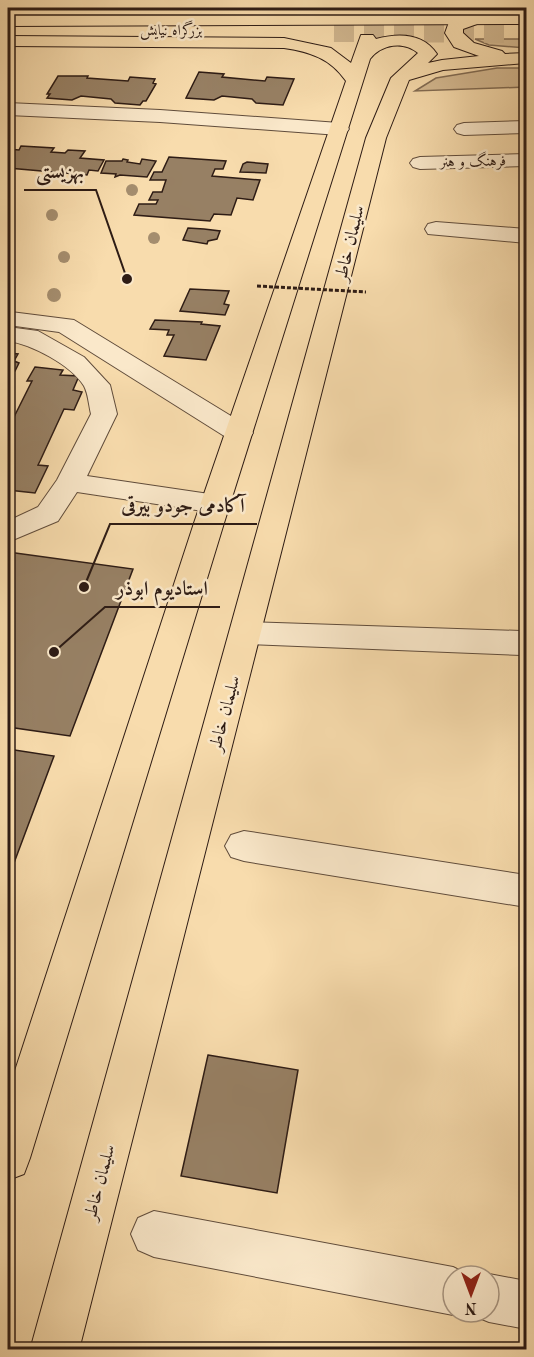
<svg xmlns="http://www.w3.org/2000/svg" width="534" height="1357" font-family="'Old Standard TT',Amiri,serif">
<rect width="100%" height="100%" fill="#f8dcad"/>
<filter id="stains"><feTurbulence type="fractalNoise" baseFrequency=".00333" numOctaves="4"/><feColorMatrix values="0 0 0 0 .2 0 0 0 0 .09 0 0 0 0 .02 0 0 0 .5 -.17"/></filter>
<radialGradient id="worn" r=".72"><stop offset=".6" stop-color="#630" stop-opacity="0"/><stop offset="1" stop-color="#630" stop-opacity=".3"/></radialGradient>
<g fill="#d6bb93" stroke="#826c54" stroke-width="1.5">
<polygon points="475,39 526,39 526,48 489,45"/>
<polygon points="497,68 526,68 526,87 415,91 436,78"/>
</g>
<g fill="#978064" stroke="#2e1c15" stroke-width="1.5">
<polygon points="199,72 224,74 222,77 265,81 267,77 294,79 283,105 256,103 252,99 222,96 214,100 186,98"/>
<polygon points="58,76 88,76 87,78 128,81 130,77 155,79 153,83 156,84 146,101 143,101 140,105 115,103 111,99 81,96 72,100 47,98 50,94 47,94"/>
<polygon points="21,146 54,148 51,152 65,153 68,150 85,151 80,158 104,160 98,171 89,170 87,175 8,168 8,149 19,150"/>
<polygon points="169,157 226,161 223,169 215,169 212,176 260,180 253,200 237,198 231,215 214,214 210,221 134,215 139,204 156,204 158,200 149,200 153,192 162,192 166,180 150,180 154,172 162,172"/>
<polygon points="123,159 128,160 127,162 140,164 142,159 156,161 147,177 120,175 115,177 116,174 101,173 106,161 122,161"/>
<polygon points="247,162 268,164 266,173 240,172 243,164"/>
<polygon points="188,228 204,229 220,231 217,239 208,241 207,244 183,240"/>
<polygon points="190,289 229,291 224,304 229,305 225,315 180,311"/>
<polygon points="155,320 202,322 201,324 220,326 206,360 164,356 174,335 167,335 169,330 150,329"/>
<polygon points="8,353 18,354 14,361 19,363 15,371 9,371 8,373"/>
<polygon points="35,367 63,370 60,375 79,376 73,390 82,392 74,410 64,409 40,461 38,465 48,466 35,493 8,490 8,429 32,381 27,381"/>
<polygon points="8,552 133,569 70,736 8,727"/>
<polygon points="8,749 54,756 8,879"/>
<polygon points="208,1055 298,1070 277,1193 181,1176"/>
</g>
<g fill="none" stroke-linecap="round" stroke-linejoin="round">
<polyline stroke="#d0b68f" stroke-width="20" stroke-dasharray="20 10" stroke-linecap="butt" points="334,32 514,33"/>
<g stroke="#604c3b" stroke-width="2">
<g id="minor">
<polygon points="417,8 440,8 438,12 400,24 394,23 391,19 394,15"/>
<polygon points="471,8 497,8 526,15 526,22 520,24 514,23 473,12"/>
<polygon points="8,103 160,110 339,123 346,125 349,129 346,133 339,135 160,122 8,115"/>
<polygon points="526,121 526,133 464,135 457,133 454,129 457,125 464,123"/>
<polygon points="526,154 526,166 420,169 413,167 410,163 413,159 420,157"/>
<polygon points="436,222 526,229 526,243 428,234 425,229 428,224"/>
<polygon points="11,312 74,320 249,427 253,433 249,439 239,441 229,439 59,332 8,325 8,313"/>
<path d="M8,327L38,331L84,357L110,385L117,414L87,476L216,495L226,497L230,504L226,511L216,513L77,492L58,521L8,542V521L38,507L57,480L91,414C89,406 88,393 84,386C71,365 31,344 8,341Z"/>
<polygon points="246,622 521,631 526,633 526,653 521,655 246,644 235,641 230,633 235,625"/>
<polygon points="244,831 526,875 526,907 244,861 231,857 225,846 231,835"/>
<polygon points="154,1211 453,1267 471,1276 453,1276 453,1312 460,1312 453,1315 154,1257 138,1250 131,1234 138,1218"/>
<polygon points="489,1274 526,1281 526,1329 489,1322 472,1315 471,1312 489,1312 489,1276 484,1276"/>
</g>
</g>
<g stroke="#2e1c15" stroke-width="2">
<g id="major">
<polygon points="8,8 209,9 252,14 258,15 261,19 258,23 252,24 209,19 8,17"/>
<path d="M471,15L477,16L480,20L477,24L463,29V33L474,43L502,51L505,54L526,53V63L443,70L409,80L386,138L79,1350H30L366,138L391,78L418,53C403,41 382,44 370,59L224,523L30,1158L24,1174L8,1180V1092L194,523L346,81C330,58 310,52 284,48L8,46V36L284,38L331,48L351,63L361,35H373L376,39C398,33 423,33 437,54L428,63L442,60L479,56L454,47L445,33L449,22Z"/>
</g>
</g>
<g stroke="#2e1c15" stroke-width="2">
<polygon id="highway" points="526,14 526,24 8,26 8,16"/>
</g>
<use href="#minor" fill="#fae8ca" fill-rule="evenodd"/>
<use href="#major" fill="#f8dcad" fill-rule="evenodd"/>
<use href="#highway" fill="#f8dcad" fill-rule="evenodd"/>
<polyline stroke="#2e1c15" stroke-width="3" stroke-dasharray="4 2" stroke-linecap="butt" points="257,286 366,292"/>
</g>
<g fill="#a48d6e">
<circle cx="132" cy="190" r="6"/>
<circle cx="52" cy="215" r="6"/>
<circle cx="154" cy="238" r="6"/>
<circle cx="64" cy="257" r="6"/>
<circle cx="54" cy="295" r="7"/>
</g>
<g text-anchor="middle" stroke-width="5" stroke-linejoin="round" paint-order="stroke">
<g font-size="15" fill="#2e1c15" stroke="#fae8ca">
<text x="171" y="35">بزرگراه نیایش</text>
<text transform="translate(473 161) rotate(-1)" y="5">فرهنگ و هنر</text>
</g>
<g font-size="18" fill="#2e1c15" stroke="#fae8ca">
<text transform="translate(349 243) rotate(-76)" y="6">سلیمان خاطر</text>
<text transform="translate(224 713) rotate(-75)" y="6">سلیمان خاطر</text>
<text transform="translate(99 1182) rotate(-75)" y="6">سلیمان خاطر</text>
</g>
</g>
<path fill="none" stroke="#2e1c15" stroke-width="2" d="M127 279L96 190H24M84 587L110 524H257M54 652L105 607H220"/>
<g fill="#2e1c15" stroke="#fae8ca" stroke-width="2">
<circle cx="127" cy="279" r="6"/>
<circle cx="84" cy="587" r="6"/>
<circle cx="54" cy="652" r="6"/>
</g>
<g font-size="20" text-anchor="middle" font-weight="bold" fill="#2e1c15" stroke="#fae8ca" stroke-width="5" stroke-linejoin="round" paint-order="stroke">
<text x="60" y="178">بهزیستی</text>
<text x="183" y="512">آکادمی جودو بیرقی</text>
<text x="162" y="595">استادیوم ابوذر</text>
</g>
<rect width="534" height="1357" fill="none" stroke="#f8dcad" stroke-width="30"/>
<rect x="9" y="9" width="516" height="1339" fill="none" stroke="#2e1c15" stroke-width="3"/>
<rect x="15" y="15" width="504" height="1327" fill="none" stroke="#2e1c15" stroke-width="1.5"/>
<g transform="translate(471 1294) rotate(180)"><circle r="28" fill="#fae8ca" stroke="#a89682" stroke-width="1.5"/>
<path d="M0-4.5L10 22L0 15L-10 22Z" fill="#8f2418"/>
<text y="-9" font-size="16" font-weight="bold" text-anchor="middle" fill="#2e1c15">N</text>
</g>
<rect width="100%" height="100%" filter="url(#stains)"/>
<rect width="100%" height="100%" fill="url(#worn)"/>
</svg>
